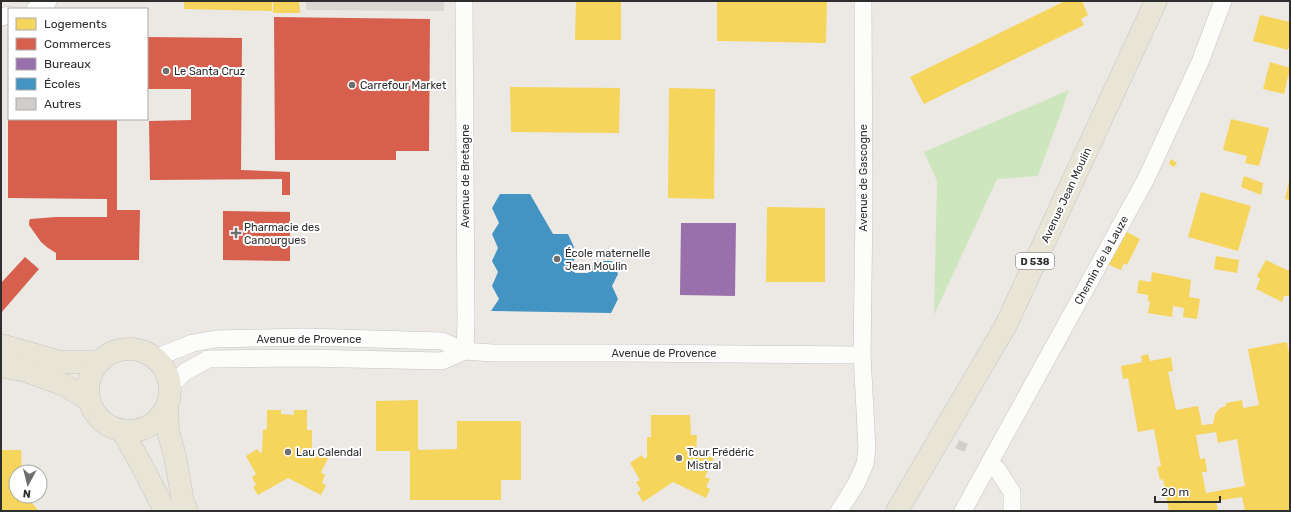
<svg xmlns="http://www.w3.org/2000/svg" width="1291" height="512" font-family="Rubik,sans-serif">
<rect width="100%" height="100%" fill="#ece8e4"/>
<polygon fill="#cee6be" points="1069,90 1038,176 997,179 934,315 937,181 924,152"/>
<polygon fill="#dad6d2" points="306,1 444,1 444,11 306,10"/>
<g fill="#f6d55c" fill-rule="evenodd">
<polygon points="184,1 272,1 272,11 184,9"/>
<polygon points="273,1 299,1 300,13 273,13"/>
<polygon points="576,1 621,1 621,40 575,40"/>
<polygon points="717,1 827,1 826,43 717,41"/>
<polygon points="1065,1 1082,1 1088,15 1081,19 1084,25 924,104 910,77"/>
<polygon points="1260,15 1290,22 1290,48 1288,47 1288,50 1253,41"/>
<polygon points="1270,62 1290,68 1284,94 1263,89"/>
<polygon points="510,87 620,88 619,133 511,132"/>
<polygon points="669,88 715,89 714,199 668,198"/>
<polygon points="1231,119 1269,128 1259,166 1245,163 1247,156 1223,150"/>
<polygon points="1171,159 1177,163 1174,167 1169,164"/>
<polygon points="1244,176 1263,183 1261,195 1241,187"/>
<polygon points="1289,181 1290,181 1290,200 1285,199"/>
<polygon points="1201,192 1251,206 1238,251 1188,237"/>
<polygon points="767,207 825,208 825,282 766,282"/>
<polygon points="1127,232 1140,239 1127,265 1124,263 1121,270 1107,264"/>
<polygon points="1216,256 1239,260 1237,273 1214,269"/>
<polygon points="1266,260 1287,270 1290,270 1290,296 1284,296 1282,302 1256,289 1260,279 1257,276"/>
<polygon points="1152,272 1191,280 1189,297 1200,299 1197,319 1183,317 1184,308 1173,306 1172,317 1148,313 1150,302 1148,301 1148,295 1137,293 1139,280 1151,282"/>
<path d="M1287,342L1290,359V511H1245L1242,497L1216,501L1218,511H1169L1163,479L1160,480L1157,467L1161,466L1154,429L1138,432L1128,378L1123,379L1121,366L1142,362L1141,356L1148,354L1150,361L1171,357L1173,371L1168,372L1176,410L1198,406L1202,425L1213,424L1215,414L1220,408L1226,406V403L1242,400L1243,408L1259,405L1248,349ZM1216,432L1218,443L1237,439L1245,486L1206,493L1202,472H1207L1205,458L1200,459L1196,435Z"/>
<polygon points="418,400 418,450 457,449 457,421 521,421 521,480 501,480 501,500 410,500 410,451 376,451 376,401"/>
<polygon points="267,410 281,410 281,414 294,415 294,410 307,410 307,430 312,430 312,451 316,453 318,449 330,455 321,472 325,475 322,483 326,485 321,495 288,478 258,495 253,487 256,485 252,477 256,474 246,456 257,449 260,453 262,452 263,430 267,429"/>
<polygon points="651,415 690,415 691,435 697,435 696,455 700,456 702,452 714,459 705,477 710,479 706,487 710,489 706,498 673,482 643,502 637,492 641,490 636,482 640,480 630,463 642,455 644,459 647,457 647,437 651,437"/>
<polygon points="1,450 21,450 22,472 16,472 16,496 33,496 30,501 39,511 1,511"/>
</g>
<g fill="#d6604d">
<polygon points="274,17 430,19 429,151 396,151 396,160 275,160"/>
<polygon points="147,37 242,38 241,170 290,172 290,195 282,195 282,179 150,180 149,121 191,120 191,89 147,89"/>
<polygon points="8,119 117,119 117,210 140,210 139,260 56,260 56,253 48,248 41,242 29,225 29,222 30,219 56,217 107,217 107,199 8,198"/>
<polygon points="223,211 290,212 290,261 223,260"/>
<polygon points="25,257 39,269 1,313 1,283"/>
</g>
<polygon fill="#9970ab" points="681,223 736,223 735,296 680,295"/>
<polygon fill="#4393c3" points="500,194 530,194 553,234 568,234 574,247 572,251 578,254 571,265 575,273 588,273 596,261 612,261 618,274 612,286 618,299 611,313 491,311 499,299 492,286 498,272 492,261 498,248 492,234 499,223 492,208"/>
<polygon fill="#d1cecb" points="959,440 968,444 964,452 955,448"/>
<g fill="none" stroke-linecap="round" stroke-linejoin="round">
<g stroke="#c5c4c5" stroke-width="18">
<g id="minor">
<polyline points="464,1 466,322 465,351"/>
<polyline points="35,9 46,5 48,1"/>
<polyline points="1,17 9,15"/>
<polyline points="155,358 193,343 216,339 304,337 442,341 465,351 492,353 623,353 862,355"/>
<polyline points="170,386 185,372 208,359 303,358 442,361 465,351"/>
<polyline points="989,463 997,469 1012,492 1012,511"/>
<polyline points="839,511 856,484 865,464 867,448 862,355 864,211 863,1"/>
<polyline points="963,511 1146,179 1200,62 1223,1"/>
</g>
</g>
<g stroke="#c6c5c4" stroke-width="23">
<g id="primary">
<polyline points="1,345 61,362 99,362"/>
<circle cx="129" cy="390" r="41"/>
<polyline points="1,366 26,371 64,385 89,400"/>
<polyline points="167,405 168,431 175,456 183,502 187,511"/>
<polyline points="122,430 141,464 165,511"/>
<polyline points="897,511 1006,325 1156,1"/>
</g>
</g>
<use href="#minor" stroke="#fcfcfb" stroke-width="17"/>
<use href="#primary" stroke="#e8e4d6" stroke-width="22"/>
</g>
<g fill="#706f6e" stroke="#fff" stroke-width="1.5">
<circle cx="166" cy="71" r="4"/>
<circle cx="352" cy="85" r="4"/>
<path d="M234 227h4v4h4v4h-4v4h-4v-4h-4v-4h4z"/>
<circle cx="557" cy="259" r="4"/>
<circle cx="288" cy="452" r="4"/>
<circle cx="679" cy="458" r="4"/>
</g>
<g text-anchor="middle" stroke-width="4" stroke-linejoin="round" paint-order="stroke">
<rect fill="#fff" stroke="#6d6d6d" stroke-width="1" x="1016" y="253" width="38" height="16" rx="3"/>
<g font-size="10" font-weight="bold" fill="#2e2e2e">
<text x="1035" y="265">D 538</text>
</g>
<g font-size="11" fill="#2e2e2e" stroke="#fff" text-anchor="start">
<text x="174" y="75">Le Santa Cruz</text>
<text x="360" y="89">Carrefour Market</text>
<text x="244" y="231">Pharmacie des<tspan x="244" dy="13">Canourgues</tspan></text>
<text x="565" y="257">École maternelle<tspan x="565" dy="13">Jean Moulin</tspan></text>
<text x="296" y="456">Lau Calendal</text>
<text x="687" y="456">Tour Frédéric<tspan x="687" dy="13">Mistral</tspan></text>
</g>
<g font-size="11" fill="#2e2e2e" stroke="#fff">
<text transform="translate(465 176) rotate(-90)" y="4">Avenue de Bretagne</text>
<text transform="translate(863 178) rotate(-90)" y="4">Avenue de Gascogne</text>
<text transform="translate(1066 195) rotate(-65)" y="4">Avenue Jean Moulin</text>
<text transform="translate(1101 260) rotate(-61)" y="4">Chemin de la Lauze</text>
<text x="309" y="343">Avenue de Provence</text>
<text x="664" y="357">Avenue de Provence</text>
</g>
</g>
<rect width="1291" height="512" fill="none" stroke="#2e2e2e" stroke-width="4"/>
<rect x="8" y="8" width="140" height="112" fill="#ffffff" stroke="#ababab"/>
<rect x="16" y="18" width="20" height="12" fill="#f6d55c" stroke="#ababab"/>
<text x="44" y="28" font-size="12" fill="#2e2e2e">Logements</text>
<rect x="16" y="38" width="20" height="12" fill="#d6604d" stroke="#ababab"/>
<text x="44" y="48" font-size="12" fill="#2e2e2e">Commerces</text>
<rect x="16" y="58" width="20" height="12" fill="#9970ab" stroke="#ababab"/>
<text x="44" y="68" font-size="12" fill="#2e2e2e">Bureaux</text>
<rect x="16" y="78" width="20" height="12" fill="#4393c3" stroke="#ababab"/>
<text x="44" y="88" font-size="12" fill="#2e2e2e">Écoles</text>
<rect x="16" y="98" width="20" height="12" fill="#d1cecb" stroke="#ababab"/>
<text x="44" y="108" font-size="12" fill="#2e2e2e">Autres</text>
<g transform="translate(28 484) rotate(187)"><circle r="19" fill="#ffffff" stroke="#ababab"/>
<path d="M0-3L7 15L0 10L-7 15Z" fill="#706f6e"/>
<text y="-6" font-size="11" font-weight="bold" text-anchor="middle" fill="#2e2e2e">N</text>
</g>
<path d="M1155 496v6h65v-6" fill="none" stroke="#2e2e2e" stroke-width="2"/>
<text x="1161" y="496" font-size="12" fill="#2e2e2e" stroke="#ffffff" stroke-width="3" paint-order="stroke">20 m</text>
</svg>
